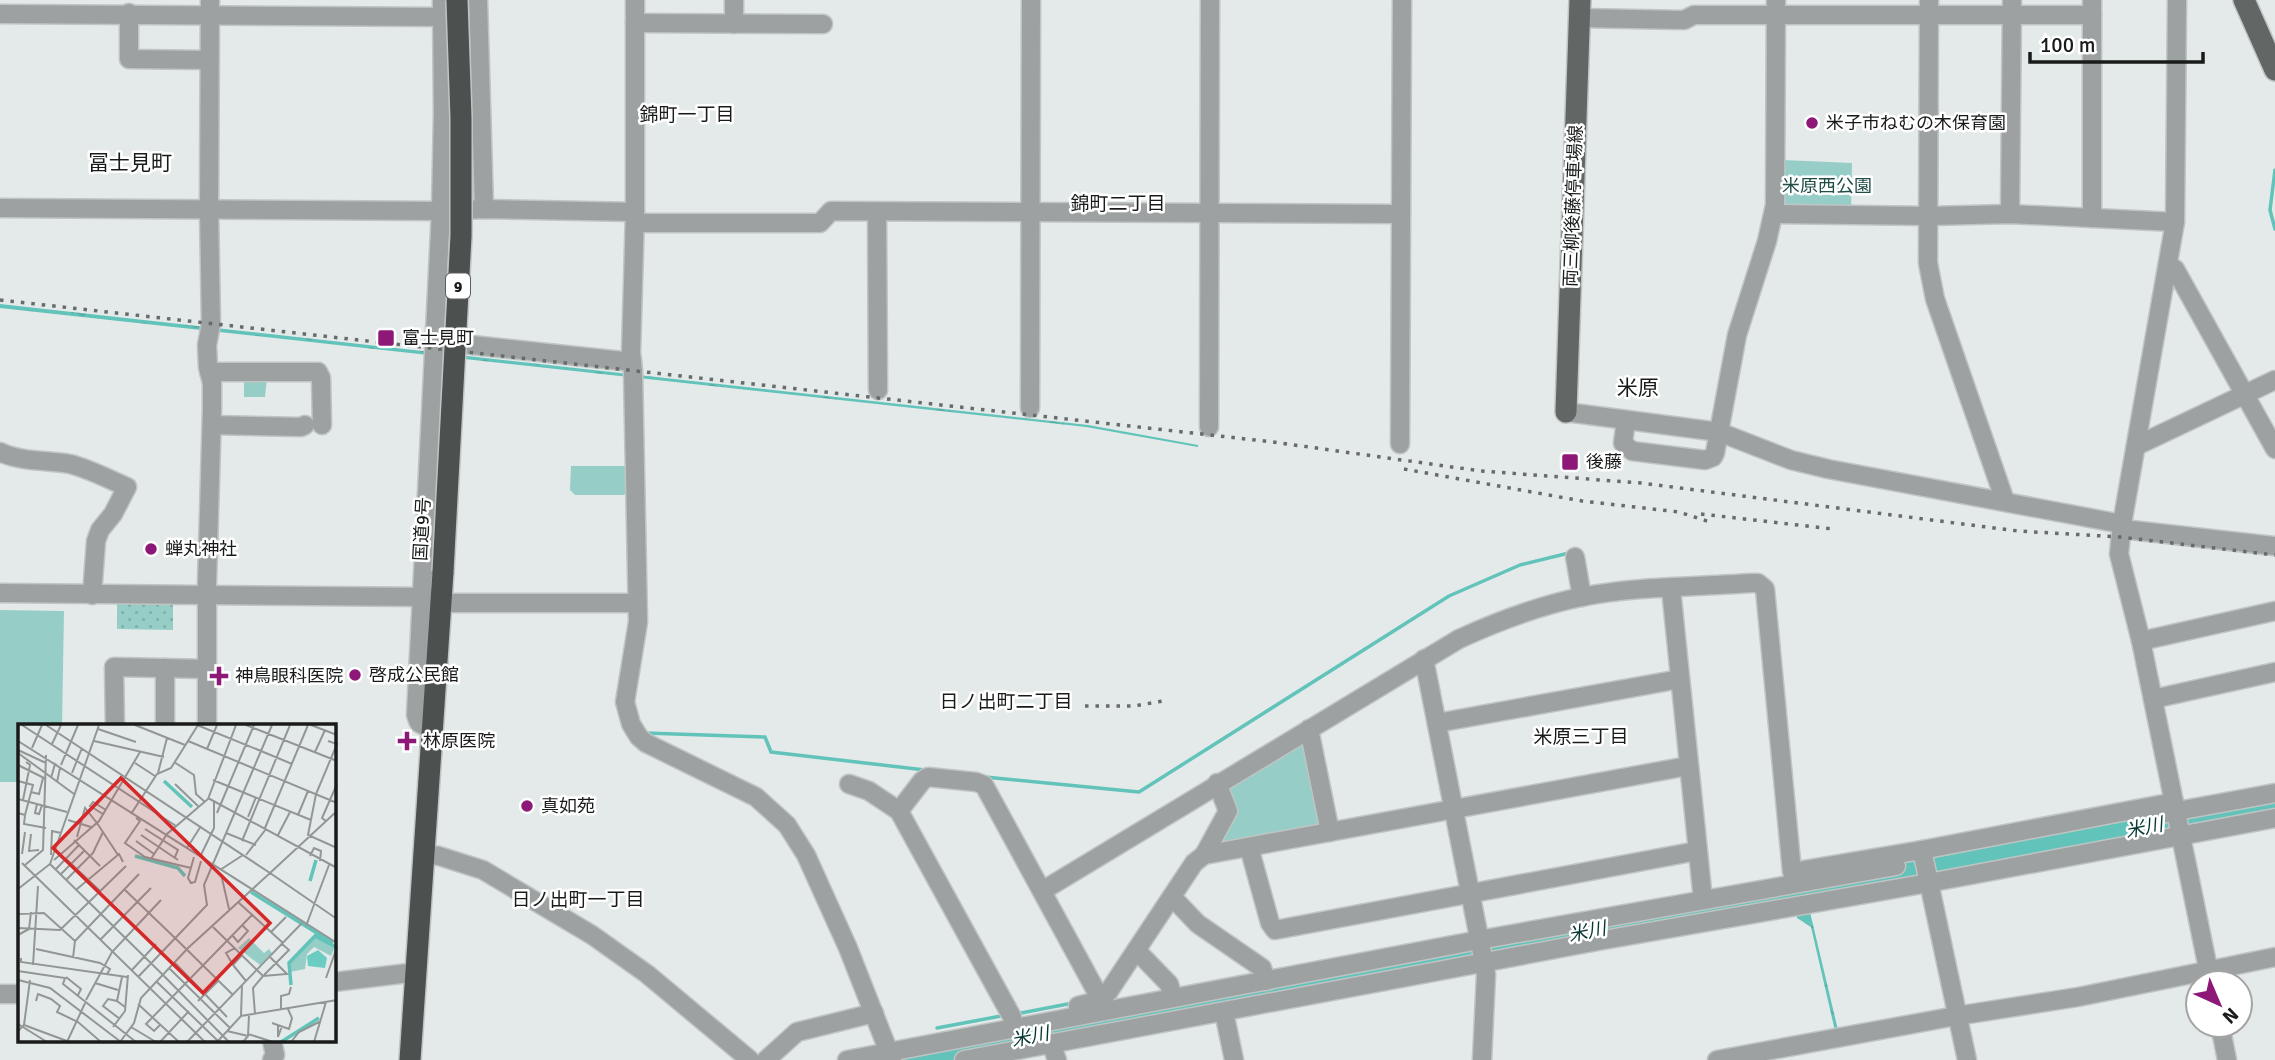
<svg xmlns="http://www.w3.org/2000/svg" width="2275" height="1060" font-family="Signika,'Noto Sans JP',sans-serif">
<defs>
<pattern id="grass-dots" width="8" height="8" patternUnits="userSpaceOnUse" patternTransform="scale(1.75)"><rect width="8" height="8" fill="#96cec7"/><path d="M2 2h.1M6 6h.1" fill="none" stroke="#81b0aa" stroke-width="1.8" stroke-linecap="round"/></pattern>
<pattern id="water-ripples" width="26" height="14" patternUnits="userSpaceOnUse" patternTransform="scale(1.75)"><rect width="26" height="14" fill="#61c3b9"/><path d="M2 4q2-2 4 0t4 0M15 11q2-2 4 0t4 0" fill="none" stroke="#54a79e"/></pattern>
</defs>
<rect width="100%" height="100%" fill="#e4eae9"/>
<polygon fill="url(#grass-dots)" points="117,600 173,600 173,630 117,629"/>
<g fill="#96cec7">
<polygon points="1783,160 1852,163 1851,211 1788,209 1783,203"/>
<polygon points="244,377 267,377 265,397 244,397"/>
<polygon points="571,466 630,466 629,488 624,495 575,495 570,490"/>
<polygon points="0,610 64,611 62,726 19,726 19,782 0,782"/>
<polygon points="1304,737 1324,825 1220,847 1215,842 1224,789"/>
</g>
<g fill="url(#water-ripples)">
<polygon points="0,304 1088,425 1198,445 1198,447 1086,427 0,308"/>
<polygon points="1810,912 1838,1030 1835,1031 1811,927 1797,918 1796,914"/>
</g>
<g fill="none" stroke-linecap="round" stroke-linejoin="round">
<g stroke="#61c3b9" stroke-width="3.5">
<polyline points="2275,170 2270,210 2275,229"/>
<polyline points="645,733 765,737 771,752 925,770"/>
<polyline points="985,777 1139,792 1449,596 1520,565 1569,553"/>
<polyline points="1015,1010 1021,1013 1073,1003"/>
<polyline points="937,1028 1001,1016 1002,1014"/>
</g>
<polyline stroke="#61c3b9" stroke-width="21" points="899,1060 1638,920 1947,866 2275,802"/>
<g stroke="#bfc5c4" stroke-width="21">
<g id="minor">
<polyline points="478,0 484,209"/>
<polyline points="635,0 635,212 631,353 633,371 638,622 625,702 631,724 639,737 646,743 756,797 787,825 806,855 848,948 892,1060"/>
<polyline points="734,0 734,24"/>
<polyline points="1929,0 1928,263 1935,299 2005,501"/>
<polyline points="2177,0 2175,222 2122,524 2119,554 2141,641 2211,983"/>
<polyline points="129,13 129,59 209,60"/>
<polyline points="0,14 442,17"/>
<polyline points="1580,18 1684,20 1694,15 2092,15"/>
<polyline points="635,23 823,24"/>
<polyline points="0,208 441,211 484,209 635,212"/>
<polyline points="877,213 878,390"/>
<polyline points="1774,214 1930,216 2010,214 2175,222"/>
<polyline points="2010,214 2012,0"/>
<polyline points="2092,218 2092,0"/>
<polyline points="635,223 820,223 831,211 1401,214"/>
<polyline points="2168,265 2175,269 2275,449"/>
<polyline points="444,342 632,362"/>
<polyline points="209,372 318,372 321,378 322,425"/>
<polyline points="1030,408 1031,0"/>
<polyline points="1566,412 1719,432 1791,460 1828,469 2122,524"/>
<polyline points="1626,420 1623,443 1632,451 1705,460 1713,457 1715,453 1737,335 1767,241 1775,205 1776,0"/>
<polyline points="212,425 301,427 305,425"/>
<polyline points="1209,427 1210,0"/>
<polyline points="1400,444 1402,0"/>
<polyline points="2136,446 2275,380"/>
<path d="M0,452C20,462 48,460 70,464C90,469 108,479 127,487L113,514L100,530L96,541L92,595"/>
<polyline points="2122,529 2275,546"/>
<polyline points="1575,557 1582,597"/>
<polyline points="1671,589 1703,900"/>
<polyline points="0,593 427,597"/>
<polyline points="440,603 636,603"/>
<polyline points="2141,641 2275,611"/>
<polyline points="1424,659 1484,963 1486,975 1482,1060"/>
<polyline points="2153,699 2275,672"/>
<polyline points="1437,723 1680,679"/>
<polyline points="115,726 114,667 207,669"/>
<polyline points="165,726 165,668"/>
<polyline points="207,726 207,583 212,409 212,383 208,367 207,345 211,324 209,209 210,0"/>
<polyline points="1309,729 1330,832"/>
<polyline points="433,730 419,723 416,715 441,211 443,114 442,0"/>
<polyline points="849,784 869,791 899,811"/>
<polyline points="2161,814 2275,793"/>
<polyline points="1249,847 1270,923 1275,930 1697,851"/>
<polyline points="1922,850 1967,1060"/>
<polyline points="425,854 439,856 483,870 592,935 647,974 750,1060"/>
<polyline points="1204,855 1228,811 1217,783"/>
<path d="M1042,891L1459,639C1498,621 1538,606 1581,597C1635,586 1696,587 1752,583H1758L1765,589L1792,872L1922,850L2174,802"/>
<polyline points="1172,897 1198,924 1262,968 1266,981"/>
<polyline points="1137,951 1169,984 1171,991"/>
<polyline points="334,982 417,972"/>
<polyline points="0,994 19,994"/>
<polyline points="1078,1006 1101,1000 1109,991 1194,863 1204,855 1688,766"/>
<polyline points="1224,1012 1234,1060"/>
<polyline points="1012,1017 899,811 922,781 928,777 976,782 984,785 1101,1000"/>
<polyline points="2220,1025 2227,1060"/>
<polyline points="1051,1043 1057,1060"/>
<polyline points="272,1060 275,1055 272,1041"/>
<polyline points="766,1060 797,1032 874,1013"/>
<polyline points="847,1060 1479,940 1896,866"/>
<polyline points="964,1060 1598,941 1928,883 2275,818"/>
<polyline points="1717,1060 1956,1016 2078,997 2275,957"/>
</g>
</g>
<g stroke="#bfc5c4" stroke-width="24">
<g id="major">
<polyline points="2244,0 2275,70"/>
<polyline points="1566,412 1580,0"/>
</g>
</g>
<g stroke="#bfc5c4" stroke-width="24">
<polyline id="highway" points="410,1060 443,572"/>
</g>
<use href="#minor" stroke="#9ea1a1" stroke-width="18"/>
<use href="#major" stroke="#626665" stroke-width="21"/>
<use href="#highway" stroke="#4c5150" stroke-width="21"/>
<g stroke="#676b6a" stroke-width="3.5" stroke-dasharray="3.5 7" stroke-linecap="butt">
<polyline points="0,300 1273,442 1481,471 1641,483 2018,531 2120,537 2275,555"/>
<polyline points="1404,469 1582,501 1679,512 1710,522"/>
<polyline points="1701,514 1833,529"/>
<polyline points="1085,706 1134,706 1163,701"/>
</g>
<g stroke="#bfc5c4" stroke-width="24" stroke-linecap="butt">
<polyline id="highway-bridge" points="443,572 461,236 461,118 457,0"/>
</g>
<use href="#highway-bridge" stroke="#4c5150" stroke-width="21"/>
</g>
<g fill="#8e1878" stroke="#fff" stroke-width="2.5">
<circle cx="1812" cy="123" r="7"/>
<rect x="377" y="329" width="18" height="18" rx="3.5"/>
<rect x="1561" y="453" width="18" height="18" rx="3.5"/>
<circle cx="151" cy="549" r="7"/>
<circle cx="355" cy="675" r="7"/>
<path d="M215.5 665.5h7v7h7v7h-7v7h-7v-7h-7v-7h7z"/>
<path d="M403.5 730.5h7v7h7v7h-7v7h-7v-7h-7v-7h7z"/>
<circle cx="527" cy="806" r="7"/>
</g>
<g text-anchor="middle" stroke-width="5" stroke-linejoin="round" paint-order="stroke">
<rect fill="#fff" stroke="#5d5f5f" stroke-width="2" x="446" y="273.5" width="24" height="25" rx="5"/>
<g font-size="16" font-weight="bold" fill="#181b1a">
<text x="458" y="292">9</text>
</g>
<g font-size="18" fill="#181b1a" stroke="#fff" text-anchor="start">
<text x="1826" y="129">米子市ねむの木保育園</text>
<text x="402" y="344">富士見町</text>
<text x="1586" y="468">後藤</text>
<text x="165" y="555">蝉丸神社</text>
<text x="369" y="681">啓成公民館</text>
<text x="235" y="682">神鳥眼科医院</text>
<text x="423" y="747">林原医院</text>
<text x="541" y="812">真如苑</text>
</g>
<g font-size="18" fill="#204d48" stroke="#fff">
<text x="1827" y="192">米原西公園</text>
</g>
<g font-size="18" fill="#181b1a" stroke="#fff">
<text transform="translate(1573 206) rotate(-88)" y="6">両三柳後藤停車場線</text>
<text transform="translate(422 529) rotate(-87)" y="6">国道9号</text>
</g>
<g font-size="19" fill="#181b1a" stroke="#fff">
<text x="687" y="121">錦町一丁目</text>
<text x="1118" y="210">錦町二丁目</text>
<text x="1006" y="708">日ノ出町二丁目</text>
<text x="1581" y="743">米原三丁目</text>
<text x="578" y="906">日ノ出町一丁目</text>
</g>
<g font-size="19" font-style="italic" fill="#073833" stroke="#fff">
<text transform="translate(2144 827) rotate(-11)" y="7">米川</text>
<text transform="translate(1587 931) rotate(-11)" y="7">米川</text>
<text transform="translate(1030 1036) rotate(-11)" y="7">米川</text>
</g>
<g font-size="21" fill="#181b1a" stroke="#fff">
<text x="130" y="170">冨士見町</text>
<text x="1638" y="395">米原</text>
</g>
</g>
<g transform="translate(18 724)">
<rect width="318" height="318" fill="#e4eae9"/>
<path d="M300,226L309,234L307,244L290,242L289,232Z" fill="#6bcdc2"/>
<path d="M297,212L317,223L313,232L296,223L289,230L287,245L272,248V238ZM231,214L246,229L251,225L254,229L242,241L220,224Z" fill="#96cec7"/>
<path fill="none" stroke="#61c3b9" stroke-width="3.5" d="M146,57L174,83M117,132L160,144L167,152M292,157L298,136M233,168L315,219M273,261L271,239L297,212L318,223M263,318L301,294"/>
<path fill="none" stroke="#929796" stroke-width="2" d="M4,1L158,102M28,1L252,149M117,1L167,21M179,1L243,27M228,1L319,37M293,1L319,11M80,5L118,18M0,17L319,219M76,17L146,33M170,17L319,79M310,17L319,20L298,70L290,111L319,124M34,20L43,1M14,24L24,1M189,25L199,1M0,26L28,39M243,27L274,40M297,28L307,6M0,29L56,70M156,38L176,51L178,70L187,78M117,39L137,52M0,41L28,55M43,41L60,1M54,49L64,24M140,49L149,14M33,54L37,40L42,44L39,58M195,56L293,96M0,57L15,61L7,91L0,89M157,60L180,82M13,68L21,70L25,54M190,74L319,144M0,75L49,88M5,76L12,41L8,38M19,80L17,89L21,90L24,81M199,89L236,1M85,90L72,82L75,78L88,86M113,90L139,50L153,44L180,1M7,91L6,100L28,104M280,91L290,67M230,93L238,73M118,94L122,97L107,119L127,133L173,144M50,96L73,103M308,97L304,94L319,60M79,99L100,131M247,104L290,1M127,105L160,126L157,133M208,109L238,121M13,110L11,127L21,126M123,111L160,136M260,111L272,88M59,113L67,84L79,99M56,116L82,142M118,117L136,130M224,117L272,1M169,124L183,102M4,130L7,108M33,131L34,107L43,109M228,131L248,105M292,132L296,124L303,127L302,137M176,133L170,154L173,159L177,158L183,137M182,133L196,104V77M48,135L82,167M133,135L149,110L190,75L218,1M36,136L81,97L122,28M4,139L187,318M32,140L145,251M7,141L25,126L28,31M38,145L61,121M202,146L225,131M252,149L319,87M43,150L66,127M203,150L211,185M48,156L75,129L85,108M0,165L32,140L81,1M59,165L101,130L105,138M106,165L157,214M71,178L108,142M221,179L265,219M0,190L26,189L57,217M288,202L311,141M195,203L245,252L269,250L252,233M0,204L42,206L71,178M253,208L268,193M0,211L11,205L13,188M214,211L220,218L230,207L224,201M157,214L215,271M82,216L133,164M18,225L82,239L92,245L89,250M224,231L215,241L228,257M3,234V238L109,253M55,234L57,217L121,150M157,239L209,293M15,241L20,162M215,241L208,229L217,224M151,244L212,304M0,247L47,254L45,260L118,318M113,247L138,220M145,251L211,318M246,251L271,226L264,220M48,253L63,265L60,271M104,253L99,277L107,283M120,253L189,181L186,161L254,1M308,254L319,223M0,256L32,264L103,318M139,258L200,317M77,259L100,266M68,276L94,228L143,176M18,277L20,270L33,275L42,282L39,288L60,298L83,318M99,277L90,275L85,282L102,295M180,277L200,257M120,280L161,318M263,286V272L271,270L273,263M237,290L235,264L245,252M223,292L224,261M254,299L271,305L274,294L270,285M0,300L29,318M6,301L49,317M142,301L136,307L128,300L235,190M260,301V313L264,302M95,303L107,287L110,251M113,303L138,318M0,307L6,301L12,256M209,307L230,312M230,310L255,318M49,318L68,277M102,318L116,299L123,274L170,224L252,149L319,195M142,318L171,287M169,318L284,199M199,318L223,292L319,276M225,318L230,312L231,291M273,318L281,308L303,297M296,318L308,278"/>
<path fill="#d62828" fill-opacity="0.15" stroke="#d62828" stroke-width="3.5" d="M103,54L252,199L185,269L35,124Z"/>
<rect width="318" height="318" fill="none" stroke="#181b1a" stroke-width="3.5"/>
</g>
<g transform="translate(2219 1004) rotate(136)"><circle r="33" fill="#ffffff" stroke="#a3a4a3" stroke-width="2"/>
<path d="M0-5L12 26L0 18L-12 26Z" fill="#8e1878"/>
<text y="-10" font-size="19" font-weight="bold" text-anchor="middle" fill="#181b1a">N</text>
</g>
<path d="M2030 52v10h173v-10" fill="none" stroke="#181b1a" stroke-width="3.5"/>
<text x="2040" y="52" font-size="21" fill="#181b1a" stroke="#ffffff" stroke-width="5" paint-order="stroke">100 m</text>
</svg>
